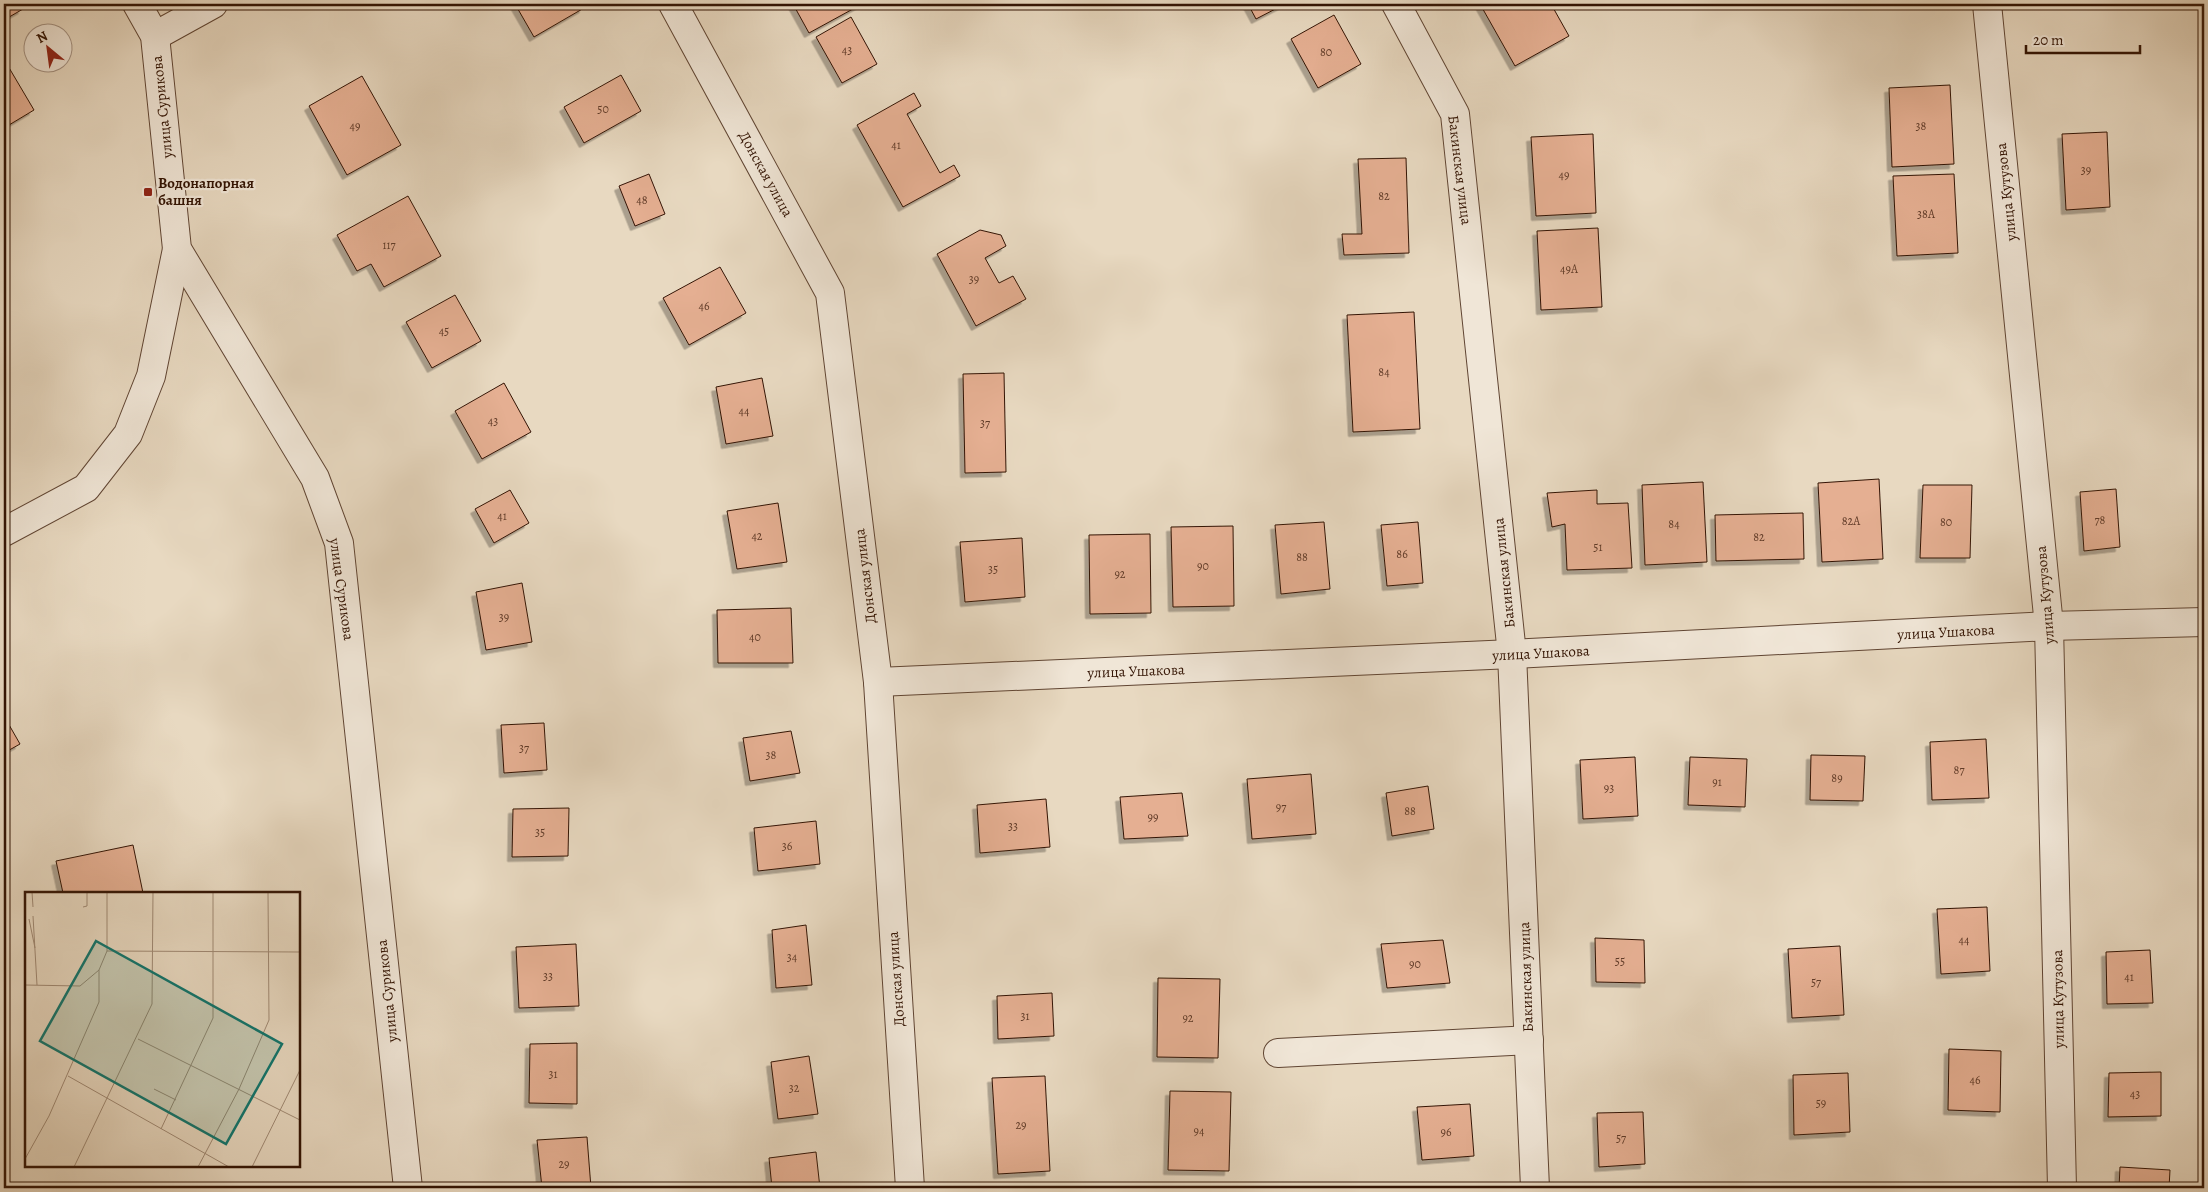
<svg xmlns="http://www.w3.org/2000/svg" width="2208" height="1192" font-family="Alegreya,serif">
<defs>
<filter id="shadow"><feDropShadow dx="-4.5" dy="4.5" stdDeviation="0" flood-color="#0004"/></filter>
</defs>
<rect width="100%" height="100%" fill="#e8d9c1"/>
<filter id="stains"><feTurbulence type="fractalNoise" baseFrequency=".004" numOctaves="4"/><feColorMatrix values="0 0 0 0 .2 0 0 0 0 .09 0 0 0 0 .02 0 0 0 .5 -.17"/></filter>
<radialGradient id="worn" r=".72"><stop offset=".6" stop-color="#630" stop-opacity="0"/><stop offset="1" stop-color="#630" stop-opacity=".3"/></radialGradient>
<g fill="#e5af92" stroke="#331404" filter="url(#shadow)">
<polygon points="4,4 19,4 23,9 4,20"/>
<polygon points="515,4 582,4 584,8 534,37"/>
<polygon points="793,4 862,4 809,33"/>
<polygon points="1248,4 1285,4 1256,19"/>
<polygon points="1480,4 1551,4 1569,36 1515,66"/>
<polygon points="1334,15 1361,64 1318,88 1291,39"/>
<polygon points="851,17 877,64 842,83 816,37"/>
<polygon points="8,66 34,110 4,128 4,68"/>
<polygon points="621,75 641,111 584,143 564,107"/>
<polygon points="362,76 401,145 347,175 309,106"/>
<polygon points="1950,85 1954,164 1892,167 1889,88"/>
<polygon points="914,93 921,106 907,114 940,173 954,165 960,176 903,207 857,125"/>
<polygon points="2107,132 2110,207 2066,210 2062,134"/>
<polygon points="1593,134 1596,213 1536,216 1531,137"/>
<polygon points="1406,158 1409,253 1344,255 1342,234 1362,234 1358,159"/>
<polygon points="649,174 665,214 635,226 619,186"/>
<polygon points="1954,174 1958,253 1897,256 1893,176"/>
<polygon points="408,196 441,256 384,287 371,264 357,271 337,235"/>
<polygon points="1598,228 1602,307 1541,310 1537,231"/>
<polygon points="980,230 1001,235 1006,246 985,258 999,283 1013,276 1026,299 976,326 937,254"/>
<polygon points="720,267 746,313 689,345 663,298"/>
<polygon points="455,295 481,341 432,368 406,322"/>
<polygon points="1414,312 1420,429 1353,432 1347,315"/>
<polygon points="1004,373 1006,472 965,473 963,374"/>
<polygon points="762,378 773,436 726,444 716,387"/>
<polygon points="504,383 531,432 482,459 455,411"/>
<polygon points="1879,479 1883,559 1822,562 1818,483"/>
<polygon points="1703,482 1707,562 1645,565 1642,485"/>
<polygon points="1923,485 1972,485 1970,558 1920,558"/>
<polygon points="2116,489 2120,547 2084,551 2080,492"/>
<polygon points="510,490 529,523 494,543 475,509"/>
<polygon points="1597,490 1597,504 1628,503 1632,568 1567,570 1565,524 1552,527 1547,493"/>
<polygon points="778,503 787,562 737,569 727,511"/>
<polygon points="1803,513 1804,559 1716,561 1715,515"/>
<polygon points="1324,522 1330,589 1281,594 1275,525"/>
<polygon points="1418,522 1423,583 1387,586 1381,525"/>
<polygon points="1233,526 1234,606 1173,607 1171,527"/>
<polygon points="1150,534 1151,613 1090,614 1089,535"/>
<polygon points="1022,538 1025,597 965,602 960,542"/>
<polygon points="522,583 532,642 486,650 476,592"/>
<polygon points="791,608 793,663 718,663 717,610"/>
<polygon points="4,716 20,744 4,753"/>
<polygon points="544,723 547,770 504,773 501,725"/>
<polygon points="791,731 800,773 750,781 743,738"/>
<polygon points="1986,739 1989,798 1932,800 1930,742"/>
<polygon points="1811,755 1865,756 1863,801 1810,800"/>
<polygon points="1635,757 1638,816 1583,819 1580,760"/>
<polygon points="1690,757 1747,759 1745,807 1688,805"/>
<polygon points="1311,774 1316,834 1252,839 1247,779"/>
<polygon points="1428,786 1434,829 1392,836 1386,793"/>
<polygon points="1182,793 1188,836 1124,839 1120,797"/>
<polygon points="1046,799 1050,847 980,853 977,805"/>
<polygon points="569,808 568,856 512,857 513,809"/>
<polygon points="816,821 820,864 758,871 754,828"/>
<polygon points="133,845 143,893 63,893 56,861"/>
<polygon points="1987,907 1990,971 1941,974 1937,909"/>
<polygon points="806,925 812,985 776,988 772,930"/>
<polygon points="1595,938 1644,940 1645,983 1596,982"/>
<polygon points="1443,940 1450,983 1387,988 1381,944"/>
<polygon points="576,944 579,1006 519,1008 516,947"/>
<polygon points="1840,946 1844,1015 1792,1018 1788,949"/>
<polygon points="2150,950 2153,1003 2107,1004 2106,952"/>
<polygon points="1158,978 1220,979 1218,1058 1157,1057"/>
<polygon points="1052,993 1054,1036 998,1039 997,996"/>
<polygon points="577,1043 577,1104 529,1103 530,1044"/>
<polygon points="1949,1049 2001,1051 2000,1112 1948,1110"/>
<polygon points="809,1056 818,1114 778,1119 771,1062"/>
<polygon points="2161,1072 2161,1116 2108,1117 2109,1073"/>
<polygon points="1848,1073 1850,1132 1794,1135 1793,1075"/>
<polygon points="1045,1076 1050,1171 998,1174 992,1078"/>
<polygon points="1170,1091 1231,1092 1229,1171 1168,1170"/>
<polygon points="1470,1104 1474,1156 1422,1160 1417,1107"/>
<polygon points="1643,1112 1645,1164 1599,1167 1597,1113"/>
<polygon points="587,1137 591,1188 542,1188 537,1140"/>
<polygon points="816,1152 820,1188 772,1188 769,1158"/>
<polygon points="2120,1167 2170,1170 2169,1188 2119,1188"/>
</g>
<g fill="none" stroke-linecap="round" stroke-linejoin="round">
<g stroke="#604533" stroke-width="30">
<g id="minor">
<polyline points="137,4 155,36 177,249 315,478 339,543 408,1188"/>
<polyline points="673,4 830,293 878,682 910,1188"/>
<polyline points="1396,4 1455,114 1512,654 1535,1188"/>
<polyline points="1987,4 2049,626 2062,1188"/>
<polyline points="155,36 213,4"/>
<polyline points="4,532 86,488 128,434 151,376 177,249"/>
<polyline points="878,682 1512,654 2049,626 2204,622"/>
<polyline points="1278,1053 1529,1040"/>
</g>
</g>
<use href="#minor" stroke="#f0e6d7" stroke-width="28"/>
</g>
<rect fill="#8f2418" stroke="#f0e6d7" stroke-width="2" x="143" y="187" width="10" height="10" rx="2.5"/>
<g text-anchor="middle" stroke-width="4.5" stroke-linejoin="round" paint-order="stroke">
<g font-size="12" fill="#603b28">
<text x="847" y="54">43</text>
<text x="1326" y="56">80</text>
<text x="603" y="113">50</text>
<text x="355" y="130">49</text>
<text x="1921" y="130">38</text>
<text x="896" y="149">41</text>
<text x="2086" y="174">39</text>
<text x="1564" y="179">49</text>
<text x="1384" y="200">82</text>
<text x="642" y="204">48</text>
<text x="1926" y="218">38А</text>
<text x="389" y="249">117</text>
<text x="1569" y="273">49А</text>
<text x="974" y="283">39</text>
<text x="704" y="310">46</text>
<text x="444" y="335">45</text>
<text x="1384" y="376">84</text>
<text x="744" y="415">44</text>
<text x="493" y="425">43</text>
<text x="985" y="427">37</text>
<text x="502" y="520">41</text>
<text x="2100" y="524">78</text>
<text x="1851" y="525">82А</text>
<text x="1946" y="526">80</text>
<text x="1674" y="528">84</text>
<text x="757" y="540">42</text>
<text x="1759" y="541">82</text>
<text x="1598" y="551">51</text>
<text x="1402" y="558">86</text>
<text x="1302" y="561">88</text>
<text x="1203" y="570">90</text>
<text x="993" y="573">35</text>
<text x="1120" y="578">92</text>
<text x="504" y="621">39</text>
<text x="755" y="641">40</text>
<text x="524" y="752">37</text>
<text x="771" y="759">38</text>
<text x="1959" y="774">87</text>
<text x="1837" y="782">89</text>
<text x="1717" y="786">91</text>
<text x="1609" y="792">93</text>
<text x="1281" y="811">97</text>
<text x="1410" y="815">88</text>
<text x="1153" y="821">99</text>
<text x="1013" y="830">33</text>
<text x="540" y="836">35</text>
<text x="787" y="850">36</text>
<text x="1964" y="944">44</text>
<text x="792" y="961">34</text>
<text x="1620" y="965">55</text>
<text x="1415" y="968">90</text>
<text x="548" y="980">33</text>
<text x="2129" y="981">41</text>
<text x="1816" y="986">57</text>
<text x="1025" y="1020">31</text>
<text x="1188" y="1022">92</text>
<text x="553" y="1078">31</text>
<text x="1975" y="1084">46</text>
<text x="794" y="1092">32</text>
<text x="2135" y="1098">43</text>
<text x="1821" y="1107">59</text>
<text x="1021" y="1129">29</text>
<text x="1199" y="1135">94</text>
<text x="1446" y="1136">96</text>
<text x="1621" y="1142">57</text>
<text x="564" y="1168">29</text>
</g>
<g font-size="15" fill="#331404" stroke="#f0e6d7">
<text transform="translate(162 107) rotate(-96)" y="5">улица Сурикова</text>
<text transform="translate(1460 170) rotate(83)" y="5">Бакинская улица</text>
<text transform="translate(766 174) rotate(61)" y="5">Донская улица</text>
<text transform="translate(2006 192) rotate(-96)" y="5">улица Кутузова</text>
<text transform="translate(1504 573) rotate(-96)" y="5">Бакинская улица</text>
<text transform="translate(865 576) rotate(-97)" y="5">Донская улица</text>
<text transform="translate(342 589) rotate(82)" y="5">улица Сурикова</text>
<text transform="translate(2045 595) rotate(-95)" y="5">улица Кутузова</text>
<text transform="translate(1946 632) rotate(-3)" y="5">улица Ушакова</text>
<text transform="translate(1541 653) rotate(-3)" y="5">улица Ушакова</text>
<text transform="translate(1136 671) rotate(-2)" y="5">улица Ушакова</text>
<text transform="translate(1526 977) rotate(-92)" y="5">Бакинская улица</text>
<text transform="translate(896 979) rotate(-94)" y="5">Донская улица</text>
<text transform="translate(387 991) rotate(-96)" y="5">улица Сурикова</text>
<text transform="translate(2058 999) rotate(-91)" y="5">улица Кутузова</text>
</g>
<g font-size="15" font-weight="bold" fill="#331404" stroke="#f0e6d7" text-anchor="start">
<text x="158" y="188">Водонапорная<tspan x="158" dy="17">башня</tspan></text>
</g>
</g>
<g transform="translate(25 892)">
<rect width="275" height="275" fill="#e8d9c1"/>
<path fill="none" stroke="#a08a75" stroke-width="1" d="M7,0L8,15M58,15L62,14V0M8,24L12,93M4,27L10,56M82,59L275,60M0,93L55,94L74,78M113,147L275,228M43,184L204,275M129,197L151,208M136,237L188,126V0M0,267L24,224L74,110V78L82,59V0M49,275L127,112L128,0M173,275L214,197L244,128L243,0M227,275L275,178"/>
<path fill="#0f766e" fill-opacity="0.15" stroke="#0f766e" stroke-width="2.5" d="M71,49L257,152L201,252L15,149Z"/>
<rect width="275" height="275" fill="none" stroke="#331404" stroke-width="2.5"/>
</g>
<rect width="2208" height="1192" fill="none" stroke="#e8d9c1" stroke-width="20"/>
<rect x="5" y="5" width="2198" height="1182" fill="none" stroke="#331404" stroke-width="2.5"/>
<rect x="10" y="10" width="2188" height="1172" fill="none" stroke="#331404"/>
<g transform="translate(48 48) rotate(331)"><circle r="24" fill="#f0e6d7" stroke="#a49283"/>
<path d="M0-4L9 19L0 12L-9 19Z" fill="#8f2418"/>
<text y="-8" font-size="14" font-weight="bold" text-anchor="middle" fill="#331404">N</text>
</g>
<path d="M2026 45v8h114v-8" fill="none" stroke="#331404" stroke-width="2.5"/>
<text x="2033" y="45" font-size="15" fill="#331404" stroke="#f0e6d7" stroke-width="4" paint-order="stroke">20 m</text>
<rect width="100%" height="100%" filter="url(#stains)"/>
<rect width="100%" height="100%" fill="url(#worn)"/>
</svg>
